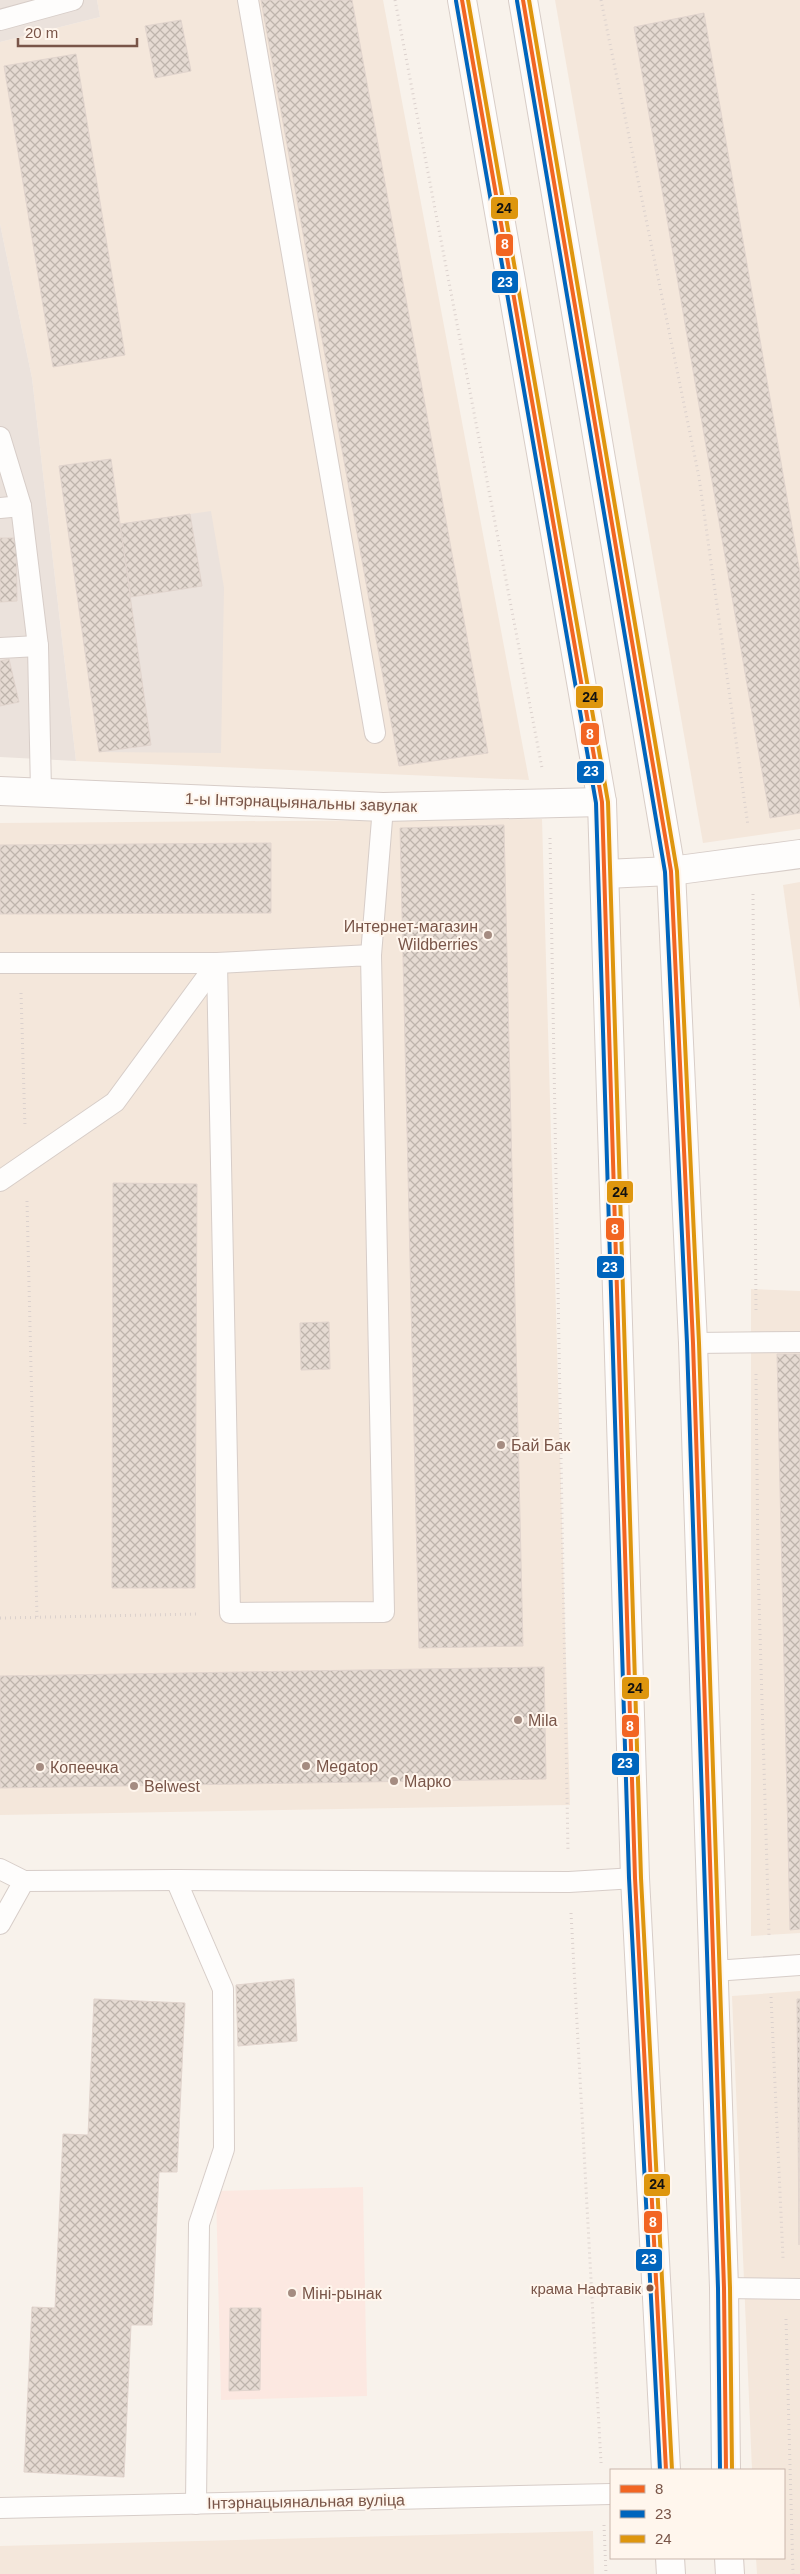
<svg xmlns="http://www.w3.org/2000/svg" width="800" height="2574" font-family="Helvetica,sans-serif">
<defs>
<pattern id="building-cross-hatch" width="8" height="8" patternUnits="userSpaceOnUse" patternTransform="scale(1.25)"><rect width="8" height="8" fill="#e5dad2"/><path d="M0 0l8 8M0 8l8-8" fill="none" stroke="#beb4ac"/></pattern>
</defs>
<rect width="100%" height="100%" fill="#f8f2eb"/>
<g fill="#f4e7db">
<polygon points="97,0 383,0 529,780 76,761 32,378 0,224 0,42 100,17"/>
<polygon points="555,0 800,0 800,829 703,843"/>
<polygon points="542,819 570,1805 0,1815 0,823"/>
<polygon points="800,882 800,1009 783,885"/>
<polygon points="751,1289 800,1291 800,1933 751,1936"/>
<polygon points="800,1991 800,2574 757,2574 756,2558 784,2558 784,2470 752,2470 732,1996"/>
<polygon points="593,2531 594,2574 0,2574 0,2546"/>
</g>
<polygon fill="#fce8e1" points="363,2187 367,2396 221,2400 216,2191"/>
<g fill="#ebe2dc">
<polygon points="0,0 97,0 100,17 0,42"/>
<polygon points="0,224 32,378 76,761 0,757"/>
<polygon points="111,459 120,524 211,511 224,588 221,753 99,752 59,466"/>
</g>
<g fill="url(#building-cross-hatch)" stroke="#e1d4cd">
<polygon points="261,0 352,0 488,753 399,766"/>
<polygon points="704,13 800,573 800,813 770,818 634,27"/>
<polygon points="181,20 191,71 155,78 145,26"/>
<polygon points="76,54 125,355 53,367 4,66"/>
<polygon points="111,459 151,745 99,752 59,466"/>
<polygon points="190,514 202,586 131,597 120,524"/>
<polygon points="0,538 16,538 17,601 0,602"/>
<polygon points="9,659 19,702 0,706 0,661"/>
<polygon points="504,825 523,1646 419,1648 400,828"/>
<polygon points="271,843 271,913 0,914 0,845"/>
<polygon points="113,1183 197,1184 195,1588 112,1588"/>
<polygon points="329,1322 330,1369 301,1370 300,1323"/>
<polygon points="777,1354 800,1354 800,1929 790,1930"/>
<polygon points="544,1667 546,1779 0,1788 0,1676"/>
<polygon points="294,1979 297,2041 238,2046 236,1985"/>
<polygon points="94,1999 185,2003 177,2172 159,2172 152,2325 131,2325 124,2477 24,2472 32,2307 55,2308 63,2134 88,2135"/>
<polygon points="797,1999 800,1999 799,2245"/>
<polygon points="230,2308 261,2308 260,2390 229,2391"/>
</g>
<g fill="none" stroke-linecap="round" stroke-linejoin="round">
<g stroke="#d7cdc8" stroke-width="22">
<g id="lane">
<polyline points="248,0 375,733"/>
<polyline points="0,20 73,0"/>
<polyline points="0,437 21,506 38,646 41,792"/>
<polyline points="0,508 21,506"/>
<polyline points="0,648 38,646"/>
<polyline points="371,955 217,963 230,1613 384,1612 371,955 383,807"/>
<polyline points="0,963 217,963"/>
<polyline points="0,1181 115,1102 217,963"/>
<polyline points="693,1343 800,1342"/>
<polyline points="0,1869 24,1881"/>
<polyline points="176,1880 223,1989 224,2149 199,2224 196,2504"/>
<polyline points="0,1924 24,1881 176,1880 569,1882 635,1878"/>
<polyline points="714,1971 800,1965"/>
<polyline points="724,2288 800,2289"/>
<polyline points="0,2508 611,2494"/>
</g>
</g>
<g stroke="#d7cdc8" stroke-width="30">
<g id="street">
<polyline points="0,791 383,807 602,802"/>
<polyline points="671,871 800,854"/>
</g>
</g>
<g stroke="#d8cdc7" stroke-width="30">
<g id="secondary">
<polyline points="462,0 602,802 635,1878 666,2470"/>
<polyline points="523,0 671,871 693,1343 724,2288 726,2470"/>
<polyline points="605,874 671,871"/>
<polyline points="670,2558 671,2574"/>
<polyline points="729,2558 730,2574"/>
</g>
</g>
<g stroke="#dbd1cd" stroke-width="3" stroke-dasharray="1 4" stroke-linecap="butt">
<polyline points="395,0 542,768"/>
<polyline points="601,0 699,477 748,826"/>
<polyline points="550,838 568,1852"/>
<polyline points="753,894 756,1311"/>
<polyline points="21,993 25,1127"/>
<polyline points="27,1201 37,1618"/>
<polyline points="756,1374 758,1567 769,1935"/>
<polyline points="0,1618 199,1614"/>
<polyline points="571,1913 601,2463"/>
<polyline points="771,1997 783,2258"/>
<polyline points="786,2319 793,2574"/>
<polyline points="604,2525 606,2574"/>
</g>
<use href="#lane" stroke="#fefdfc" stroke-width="20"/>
<use href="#street" stroke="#fefdfc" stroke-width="28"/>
<use href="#secondary" stroke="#fefdfc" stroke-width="28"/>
<g stroke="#fff6ed" stroke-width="8">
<g id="bus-1">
<polyline points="462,0 602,802 635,1878 666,2470"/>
<polyline points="523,0 671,871 693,1343 724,2288 726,2470"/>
</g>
</g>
<g stroke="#fff6ed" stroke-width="8">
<g id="bus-2">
<polyline points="456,1 596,803 629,1878 660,2470"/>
<polyline points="517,1 665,872 687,1343 718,2288 720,2470"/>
</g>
</g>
<g stroke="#fff6ed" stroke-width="8">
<g id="bus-3">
<polyline points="468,0 608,802 641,1878 672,2470"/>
<polyline points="529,0 677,871 699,1343 730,2288 732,2470"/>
</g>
</g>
<use href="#bus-1" stroke="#f26522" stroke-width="4"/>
<use href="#bus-2" stroke="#0065bd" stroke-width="4"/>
<use href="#bus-3" stroke="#de960e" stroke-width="4"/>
</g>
<g fill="#a58c81" stroke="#fff6ed" stroke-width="2">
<circle cx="488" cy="935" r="5"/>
<circle cx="501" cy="1445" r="5"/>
<circle cx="518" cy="1720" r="5"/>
<circle cx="306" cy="1766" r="5"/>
<circle cx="40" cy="1767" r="5"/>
<circle cx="394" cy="1781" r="5"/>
<circle cx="134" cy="1786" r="5"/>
<circle cx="292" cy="2293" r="5"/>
</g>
<circle fill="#795548" stroke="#fff6ed" stroke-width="2" cx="650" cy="2288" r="4.5"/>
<g text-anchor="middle" stroke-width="4" stroke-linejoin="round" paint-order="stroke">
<g font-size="15" fill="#795548" stroke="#fff6ed" text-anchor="end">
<text x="641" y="2294">крама Нафтавік</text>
</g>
<g font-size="16" fill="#795548" stroke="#fff6ed">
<text transform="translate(301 802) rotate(2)" y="6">1-ы Інтэрнацыянальны завулак</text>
<text transform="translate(306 2501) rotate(-1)" y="6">Інтэрнацыянальная вуліца</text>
</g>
<g font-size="16" fill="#795548" stroke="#fff6ed" text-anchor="start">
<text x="478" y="932" text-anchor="end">Интернет-магазин<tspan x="478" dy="18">Wildberries</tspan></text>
<text x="511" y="1451">Бай Бак</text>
<text x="528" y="1726">Mila</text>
<text x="316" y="1772">Megatop</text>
<text x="50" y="1773">Копеечка</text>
<text x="404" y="1787">Марко</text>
<text x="144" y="1792">Belwest</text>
<text x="302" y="2299">Міні-рынак</text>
</g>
</g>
<g stroke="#fff6ed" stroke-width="2">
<rect x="490" y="196" width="29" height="24" rx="5" fill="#de960e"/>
<rect x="495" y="233" width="19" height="24" rx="5" fill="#f26522"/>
<rect x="491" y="270" width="28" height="24" rx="5" fill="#0065bd"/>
<rect x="575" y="685" width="29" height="24" rx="5" fill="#de960e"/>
<rect x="580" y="722" width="20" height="24" rx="5" fill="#f26522"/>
<rect x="576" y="760" width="29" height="24" rx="5" fill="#0065bd"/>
<rect x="606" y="1180" width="28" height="24" rx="5" fill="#de960e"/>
<rect x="605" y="1217" width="20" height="24" rx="5" fill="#f26522"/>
<rect x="596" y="1255" width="29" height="24" rx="5" fill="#0065bd"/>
<rect x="621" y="1676" width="29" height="24" rx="5" fill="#de960e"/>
<rect x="621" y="1714" width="19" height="24" rx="5" fill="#f26522"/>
<rect x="611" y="1752" width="29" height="24" rx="5" fill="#0065bd"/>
<rect x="643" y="2173" width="28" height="24" rx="5" fill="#de960e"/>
<rect x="643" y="2210" width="20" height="24" rx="5" fill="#f26522"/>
<rect x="635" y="2248" width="28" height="24" rx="5" fill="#0065bd"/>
</g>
<g font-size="14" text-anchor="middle" font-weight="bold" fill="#fff">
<text x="505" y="249">8</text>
<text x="505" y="287">23</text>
<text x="590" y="739">8</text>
<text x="591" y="776">23</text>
<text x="615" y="1234">8</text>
<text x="610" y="1272">23</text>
<text x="630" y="1731">8</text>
<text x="625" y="1768">23</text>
<text x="653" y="2227">8</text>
<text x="649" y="2264">23</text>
</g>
<g font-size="14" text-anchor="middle" font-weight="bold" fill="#111">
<text x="504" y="213">24</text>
<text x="590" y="702">24</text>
<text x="620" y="1197">24</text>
<text x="635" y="1693">24</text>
<text x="657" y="2189">24</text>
</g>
<rect x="610" y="2469" width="175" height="90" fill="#fff6ed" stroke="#c9b6ab"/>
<rect x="620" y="2485" width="25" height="8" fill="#f26522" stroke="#c9b6ab"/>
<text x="655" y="2494" font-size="15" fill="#795548">8</text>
<rect x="620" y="2510" width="25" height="8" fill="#0065bd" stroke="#c9b6ab"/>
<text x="655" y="2519" font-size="15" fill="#795548">23</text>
<rect x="620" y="2535" width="25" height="8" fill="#de960e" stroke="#c9b6ab"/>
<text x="655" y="2544" font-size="15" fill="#795548">24</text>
<path d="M18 38v8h119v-8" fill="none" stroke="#795548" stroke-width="2.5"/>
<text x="25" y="38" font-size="15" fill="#795548" stroke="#fff6ed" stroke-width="4" paint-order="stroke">20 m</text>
</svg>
